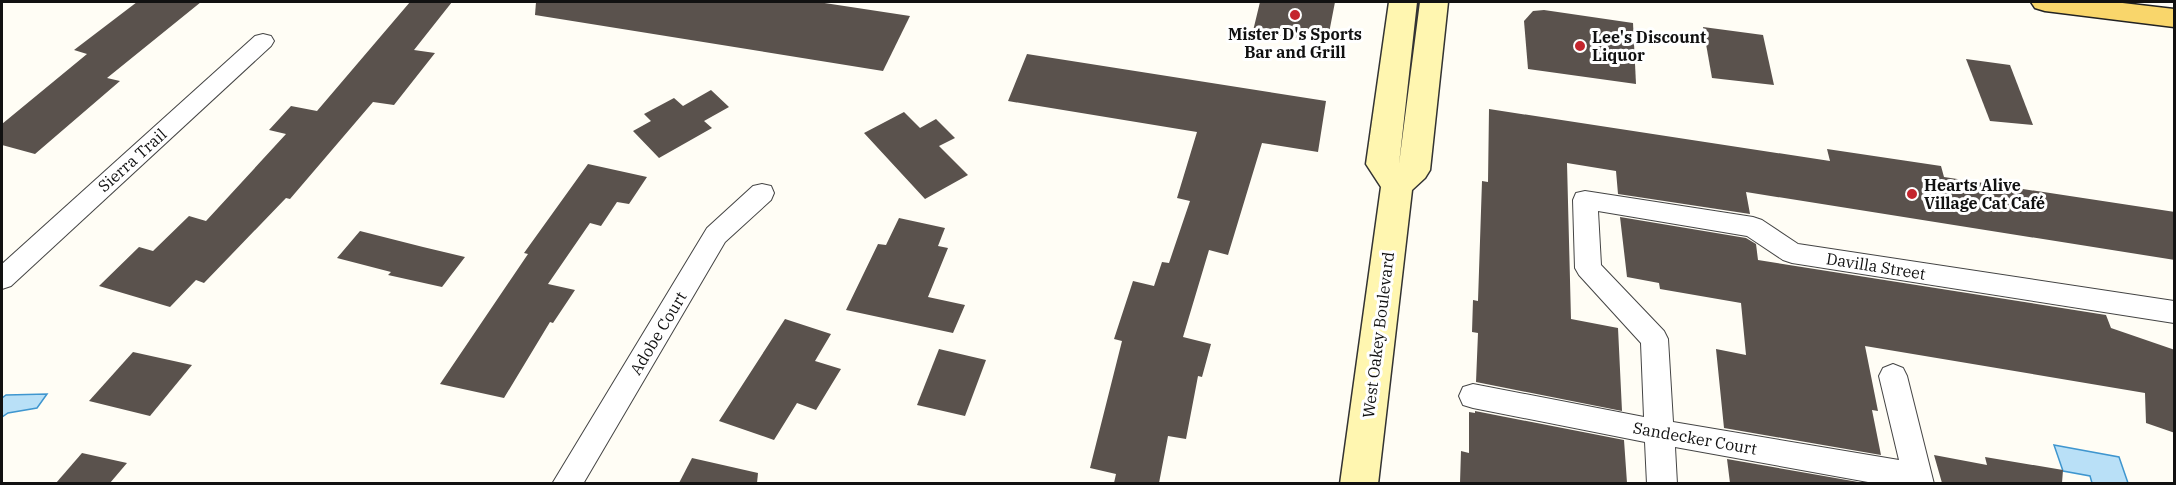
<svg xmlns="http://www.w3.org/2000/svg" width="2176" height="485" font-family="'IBM Plex Serif',serif">
<rect width="100%" height="100%" fill="#fffdf5"/>
<g fill="#b9e0f7" stroke="#3f96cf" stroke-width="1.5">
<polygon points="47,394 37,408 8,413 2,417 2,398 6,395"/>
<polygon points="2054,445 2119,457 2128,483 2092,483 2090,476 2063,471"/>
</g>
<g fill="#5a524d">
<polygon points="137,2 201,2 107,78 120,81 35,154 2,145 2,124 87,54 74,50"/>
<polygon points="410,2 452,2 414,50 435,53 394,105 373,102 290,199 286,198 204,283 196,280 170,307 99,286 139,247 153,251 189,216 206,221 286,134 269,130 291,106 317,111"/>
<polygon points="536,2 818,2 910,16 883,71 535,15"/>
<polygon points="1260,2 1335,2 1329,33 1304,28 1302,39 1253,31"/>
<polygon points="1544,10 1633,23 1636,84 1528,69 1524,21 1533,11"/>
<polygon points="1703,27 1763,35 1774,85 1712,78"/>
<polygon points="1027,54 1326,101 1318,152 1262,143 1228,255 1209,250 1183,337 1211,344 1202,377 1198,376 1186,439 1168,436 1159,483 1114,483 1116,474 1090,468 1122,341 1114,339 1133,281 1154,286 1162,262 1169,263 1190,201 1177,198 1197,132 1008,101"/>
<polygon points="1966,59 2010,65 2033,125 1990,121"/>
<polygon points="711,90 729,107 704,121 712,128 659,158 633,131 651,121 644,114 674,98 683,106"/>
<polygon points="1489,109 1830,161 1827,149 1941,166 1944,177 2175,212 2175,260 1746,192 1750,214 1618,194 1616,171 1567,163 1571,319 1618,328 1622,411 1476,382 1478,333 1472,332 1473,300 1478,301 1482,181 1488,182"/>
<polygon points="904,112 920,128 936,119 955,138 939,146 968,175 925,199 864,133"/>
<polygon points="588,164 647,177 629,204 617,202 601,226 590,223 548,284 575,290 553,323 550,322 504,398 440,384 528,254 524,253"/>
<polygon points="1620,217 1746,238 1756,244 1758,260 2106,315 2111,328 2175,350 2175,433 2146,423 2145,393 1865,346 1878,411 1872,410 1881,455 1724,428 1716,349 1746,355 1741,303 1660,289 1659,283 1627,277"/>
<polygon points="899,218 945,228 938,246 948,248 928,297 965,305 953,333 846,310 878,244 886,245"/>
<polygon points="360,231 423,247 465,257 442,287 388,275 391,272 337,258"/>
<polygon points="785,319 831,334 815,361 841,369 816,410 797,403 774,440 719,421"/>
<polygon points="939,349 986,360 965,416 917,405"/>
<polygon points="133,352 192,365 150,416 89,401"/>
<polygon points="1475,411 1624,440 1627,483 1460,483 1461,451 1469,453 1469,412 1475,413"/>
<polygon points="82,453 127,463 110,483 56,483"/>
<polygon points="1934,455 1987,465 1985,457 2063,470 2062,483 1942,483"/>
<polygon points="692,458 758,473 757,483 679,483"/>
<polygon points="1727,459 1864,483 1730,483"/>
</g>
<g fill="none" stroke-linecap="round" stroke-linejoin="round">
<g stroke="#444" stroke-width="2">
<g id="minor">
<polygon points="263,34 271,36 274,41 271,46 11,286 2,289 2,264 255,36"/>
<polygon points="762,184 771,186 774,193 771,200 725,242 583,484 552,484 707,228 753,186"/>
<polygon points="1585,191 1753,217 1762,220 1798,244 2174,301 2174,323 1792,263 1783,260 1747,236 1598,211 1601,265 1664,331 1668,339 1673,422 1899,460 1879,376 1883,368 1893,364 1903,368 1907,376 1934,484 1879,484 1675,447 1677,484 1647,484 1645,442 1473,408 1463,405 1459,396 1463,387 1473,384 1644,417 1641,343 1579,275 1575,268 1573,200 1576,193"/>
</g>
</g>
<g stroke="#333" stroke-width="3">
<polygon id="secondary" points="1389,2 1417,2 1399,164 1420,2 1448,2 1430,170 1425,178 1412,190 1378,484 1340,484 1381,187 1366,164"/>
</g>
<g stroke="#222" stroke-width="3">
<polygon id="primary" points="2031,2 2114,2 2174,9 2174,27 2045,11 2035,8"/>
</g>
<use href="#minor" fill="#fff" fill-rule="evenodd"/>
<use href="#secondary" fill="#fff6b0" fill-rule="evenodd"/>
<use href="#primary" fill="#f9d66b" fill-rule="evenodd"/>
</g>
<g fill="#c4262e" stroke="#fff" stroke-width="2">
<circle cx="1295" cy="15" r="6"/>
<circle cx="1580" cy="46" r="6"/>
<circle cx="1912" cy="194" r="6"/>
</g>
<g text-anchor="middle" stroke-width="6" stroke-linejoin="round" paint-order="stroke">
<g font-size="16" font-weight="bold" fill="#111" stroke="#fff" text-anchor="start">
<text x="1295" y="40" text-anchor="middle">Mister D's Sports<tspan x="1295" dy="18">Bar and Grill</tspan></text>
<text x="1592" y="43">Lee's Discount<tspan x="1592" dy="18">Liquor</tspan></text>
<text x="1924" y="191">Hearts Alive<tspan x="1924" dy="18">Village Cat Café</tspan></text>
</g>
<g font-size="16" fill="#111" stroke="#fff">
<text transform="translate(132 160) rotate(-42)" y="6">Sierra Trail</text>
<text transform="translate(1876 266) rotate(9)" y="6">Davilla Street</text>
<text transform="translate(658 333) rotate(-59)" y="6">Adobe Court</text>
<text transform="translate(1378 335) rotate(-83)" y="6">West Oakey Boulevard</text>
<text transform="translate(1695 438) rotate(10)" y="6">Sandecker Court</text>
</g>
</g>
<rect width="2176" height="485" fill="none" stroke="#111111" stroke-width="6"/>
</svg>
